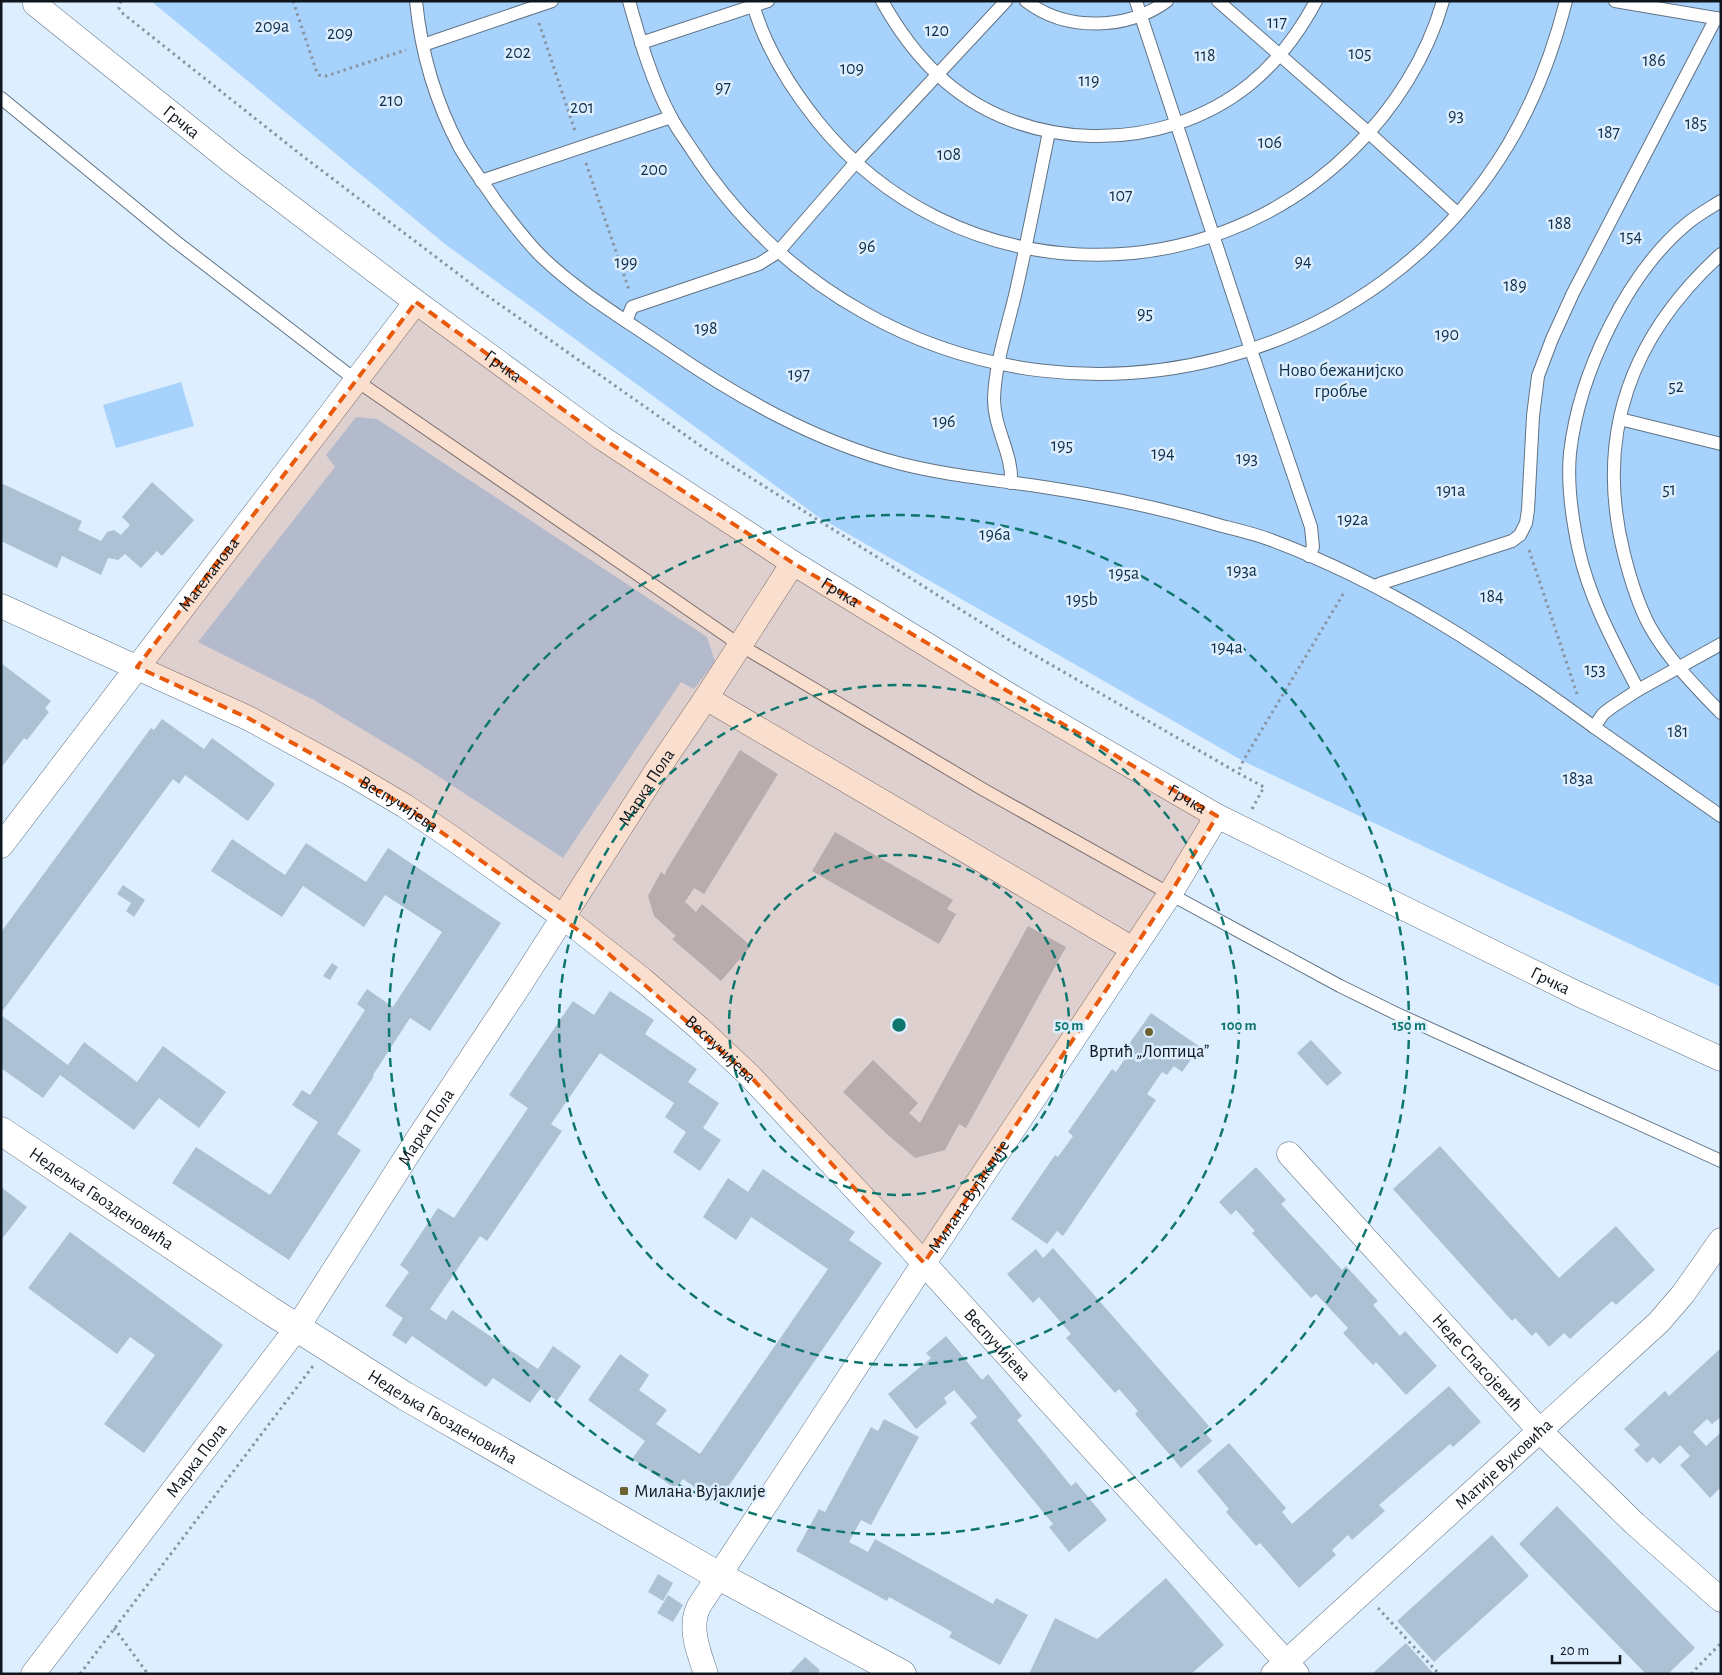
<svg xmlns="http://www.w3.org/2000/svg" width="1722" height="1675" font-family="'Alegreya Sans',sans-serif">
<rect width="100%" height="100%" fill="#def"/>
<g fill="#a7d2fc">
<polygon points="151,1 1721,1 1721,987 1243,761 817,516 445,244"/>
<polygon points="181,382 194,426 116,448 103,405"/>
<polygon points="356,417 377,419 707,637 715,662 694,689 681,682 563,858 415,761 314,700 198,642 335,467 326,455"/>
</g>
<g fill="#adc1d5">
<polygon points="152,482 194,520 162,556 157,551 141,568 125,554 118,560 108,558 101,575 62,556 57,568 1,541 1,483 82,521 78,530 101,541 107,532 114,530 121,535 130,525 122,517"/>
<polygon points="1,663 51,701 45,708 49,712 27,740 24,738 1,768"/>
<polygon points="162,719 204,749 212,738 275,784 248,821 185,775 179,784 173,779 1,1013 1,932 151,728 154,730"/>
<polygon points="740,750 778,774 704,894 694,888 685,902 696,912 702,904 751,946 721,981 672,939 676,936 654,916 648,896 661,872 665,875 666,871"/>
<polygon points="835,832 953,900 947,909 956,914 939,944 812,871"/>
<polygon points="232,839 285,875 306,843 366,882 388,848 501,923 430,1031 410,1018 373,1075 374,1076 337,1134 361,1150 289,1260 172,1183 196,1147 270,1195 318,1122 292,1105 302,1090 310,1095 365,1010 357,1004 367,989 393,1007 442,932 385,895 364,927 303,886 282,917 211,871"/>
<polygon points="123,885 145,900 134,917 126,911 131,903 117,894"/>
<polygon points="1028,926 1066,947 966,1128 959,1124 945,1150 915,1158 888,1135 843,1092 873,1060 918,1103 909,1113 920,1123"/>
<polygon points="332,963 338,967 330,980 323,976"/>
<polygon points="610,991 654,1020 645,1034 697,1069 688,1082 719,1103 703,1128 721,1140 700,1171 673,1152 686,1132 665,1117 674,1103 600,1053 551,1124 562,1131 487,1241 480,1236 430,1309 446,1320 452,1310 538,1369 553,1346 581,1366 557,1401 540,1389 530,1403 493,1378 486,1387 412,1336 406,1344 392,1335 403,1318 385,1306 409,1272 400,1265 438,1208 454,1218 528,1108 509,1095 573,1001 594,1015"/>
<polygon points="1151,1013 1200,1047 1182,1072 1174,1066 1167,1075 1162,1072 1147,1094 1156,1100 1063,1236 1057,1231 1047,1244 1011,1219 1055,1155 1058,1157 1073,1136 1068,1132 1112,1069 1116,1072 1133,1047 1129,1044"/>
<polygon points="1,1015 68,1065 84,1042 137,1082 163,1046 226,1092 199,1128 159,1098 134,1130 60,1075 43,1098 1,1068"/>
<polygon points="1311,1040 1342,1073 1327,1086 1297,1053"/>
<polygon points="1440,1146 1559,1278 1616,1226 1655,1270 1616,1305 1612,1301 1570,1339 1564,1333 1549,1347 1536,1332 1532,1336 1515,1318 1512,1321 1393,1189"/>
<polygon points="1256,1167 1286,1200 1281,1204 1342,1270 1346,1266 1378,1301 1373,1305 1400,1336 1405,1331 1437,1366 1406,1395 1376,1362 1373,1365 1343,1333 1348,1328 1316,1294 1311,1298 1252,1233 1255,1231 1236,1210 1231,1215 1219,1202"/>
<polygon points="763,1169 855,1232 849,1240 882,1263 717,1503 683,1479 676,1489 632,1459 645,1441 588,1400 620,1354 649,1375 639,1390 667,1410 656,1424 700,1454 828,1269 751,1217 736,1240 703,1217 728,1178 748,1192"/>
<polygon points="1,1187 27,1207 1,1240"/>
<polygon points="70,1232 223,1345 144,1453 104,1424 155,1355 130,1337 117,1354 28,1288"/>
<polygon points="1053,1248 1209,1426 1204,1431 1212,1441 1181,1468 1135,1414 1138,1411 1119,1389 1115,1393 1066,1338 1071,1334 1039,1297 1033,1303 1007,1274 1036,1249 1043,1258"/>
<polygon points="946,1336 982,1380 988,1374 1022,1416 1017,1420 1042,1450 1071,1486 1076,1482 1107,1520 1069,1552 1049,1527 1053,1524 970,1423 977,1417 954,1390 944,1398 947,1403 916,1429 888,1394 931,1358 926,1353"/>
<polygon points="1721,1348 1721,1417 1712,1424 1707,1419 1693,1432 1706,1446 1719,1434 1721,1435 1721,1491 1719,1489 1710,1498 1680,1465 1690,1456 1680,1445 1660,1464 1653,1457 1647,1463 1634,1450 1640,1445 1624,1429 1665,1391 1669,1396"/>
<polygon points="1449,1386 1481,1422 1453,1447 1450,1444 1379,1505 1385,1511 1352,1540 1348,1535 1332,1550 1336,1555 1299,1588 1260,1543 1256,1546 1226,1512 1229,1509 1197,1471 1229,1443 1286,1508 1282,1512 1292,1524"/>
<polygon points="884,1419 919,1437 871,1525 861,1520 849,1542 868,1552 875,1539 993,1604 996,1598 1028,1615 1000,1665 949,1637 952,1632 889,1597 887,1601 796,1551 819,1509 825,1512 871,1427 878,1431"/>
<polygon points="1557,1506 1695,1648 1668,1674 1646,1674 1519,1544"/>
<polygon points="1492,1535 1529,1576 1434,1662 1397,1621"/>
<polygon points="658,1574 673,1583 663,1601 648,1592"/>
<polygon points="1166,1578 1224,1645 1191,1674 1029,1674 1055,1618 1097,1639"/>
<polygon points="668,1595 683,1605 673,1622 657,1613"/>
<polygon points="1406,1643 1434,1674 1372,1674"/>
<polygon points="805,1657 820,1670 817,1674 789,1674"/>
</g>
<g fill="none" stroke-linecap="round" stroke-linejoin="round">
<g stroke="#607385" stroke-width="14">
<g id="service">
<path d="M416,1C421,52 436,103 460,148C471,167 485,185 497,203C512,222 526,242 544,259C581,294 627,321 669,350C739,398 815,441 898,463C948,476 999,480 1050,488C1108,497 1165,509 1222,526C1238,530 1255,534 1271,540C1389,584 1493,653 1594,727"/>
<path d="M629,1C640,40 652,82 671,117C677,129 685,139 692,150C737,219 793,273 865,313C1087,438 1376,365 1508,145C1535,100 1553,52 1566,1"/>
<path d="M752,1C764,45 790,87 818,122C953,289 1202,299 1353,149C1394,109 1427,57 1443,1"/>
<path d="M882,1C897,28 914,52 937,74C1020,154 1161,156 1250,84C1278,61 1299,33 1316,1"/>
<path d="M1026,1C1066,32 1127,30 1167,1"/>
<polyline points="1136,1 1251,350 1311,527 1313,547 1309,556"/>
<polyline points="1218,1 1369,133 1457,213"/>
<polyline points="1615,1 1721,19"/>
<polyline points="641,43 768,1"/>
<polyline points="423,45 552,1"/>
<polyline points="1,98 175,241 357,381 740,645 984,790 1170,894 1340,986 1395,1013 1721,1161"/>
<polyline points="481,181 671,117"/>
<path d="M1721,254C1631,336 1594,434 1624,554C1630,578 1637,602 1649,625C1667,658 1695,686 1721,713"/>
<polyline points="626,321 632,307 759,264 778,252 856,162 1006,1"/>
<polyline points="1620,419 1721,444"/>
<path d="M1011,483C1013,454 994,429 994,399C995,363 1008,326 1016,291C1028,238 1038,185 1049,132"/>
<polyline points="1375,586 1382,583 1512,541 1520,535 1526,523 1528,510 1533,416 1538,376 1552,339 1573,293 1716,18"/>
<polyline points="1721,644 1638,690 1612,707 1603,714 1594,727 1721,816"/>
<path d="M1638,690C1615,645 1590,600 1579,551C1572,519 1567,485 1570,453C1579,374 1627,272 1689,222C1699,214 1710,208 1721,201"/>
</g>
</g>
<g stroke="#607385" stroke-width="25">
<g id="minor">
<path id="s1" d="M35,4L233,163L416,302L602,438L793,563L1014,698L1217,816L1578,994L1721,1059"/>
<path id="s2" d="M1,606L248,718L349,773L405,806L452,838L563,917L643,980L699,1028L750,1076L901,1238L1297,1674"/>
<polyline points="706,698 1133,949"/>
<path id="s3" d="M1,846L416,302"/>
<path id="s4" d="M1289,1154L1539,1430L1635,1524L1721,1600"/>
<path id="s5" d="M33,1674L297,1328L417,1140L521,983L657,770L706,698L793,563"/>
<path id="s6" d="M706,1674C699,1653 688,1627 699,1606L924,1263L1170,894L1217,816"/>
<path id="s7" d="M1273,1674L1659,1322L1683,1294L1721,1240"/>
</g>
</g>
<g stroke="#607385" stroke-width="29">
<g id="secondary">
<path id="s8" d="M1,1131L269,1310L405,1396L719,1576L902,1674"/>
</g>
</g>
<g stroke="#8894a1" stroke-width="3" stroke-dasharray="2.5 4" stroke-linecap="butt">
<polyline points="121,1 119,8 121,12 300,154 482,292 705,449 1017,645 1238,773"/>
<polyline points="293,1 316,70 319,75 326,76 406,50"/>
<polyline points="539,23 575,131"/>
<polyline points="586,163 629,290"/>
<polyline points="1529,550 1577,694"/>
<polyline points="1252,809 1264,787 1238,773 1243,761 1345,591"/>
<polyline points="1378,1608 1439,1674"/>
<polyline points="114,1628 148,1674"/>
<polyline points="80,1674 313,1366"/>
<polyline points="1691,1674 1721,1643"/>
</g>
<use href="#service" stroke="#fff" stroke-width="12"/>
<use href="#minor" stroke="#fff" stroke-width="24"/>
<use href="#secondary" stroke="#fff" stroke-width="28"/>
</g>
<path fill="#e8590c" fill-opacity="0.2" stroke="#e8590c" stroke-width="4" stroke-dasharray="10 6" stroke-linejoin="round" d="M416,302L602,438L793,563L1217,816L1170,894L924,1263L750,1076L596,943L405,806L248,718L137,667Z"/>
<g fill="none" stroke="#0f766e" stroke-width="2.5" stroke-dasharray="9 6">
<circle cx="899" cy="1025" r="170"/>
<circle cx="899" cy="1025" r="340"/>
<circle cx="899" cy="1025" r="510"/>
</g>
<g fill="#6b612e" stroke="#def" stroke-width="2">
<circle cx="1149" cy="1032" r="5"/>
<rect x="619" y="1486" width="10" height="10" rx="2.5"/>
</g>
<g text-anchor="middle" stroke-width="5" stroke-linejoin="round" paint-order="stroke">
<g font-size="18" fill="#0e2e49" stroke="#def">
<text x="1277" y="28">117</text>
<text x="272" y="32">209a</text>
<text x="937" y="36">120</text>
<text x="340" y="39">209</text>
<text x="518" y="58">202</text>
<text x="1360" y="59">105</text>
<text x="1205" y="61">118</text>
<text x="1654" y="66">186</text>
<text x="852" y="74">109</text>
<text x="1089" y="86">119</text>
<text x="723" y="93">97</text>
<text x="391" y="106">210</text>
<text x="582" y="113">201</text>
<text x="1456" y="121">93</text>
<text x="1696" y="129">185</text>
<text x="1609" y="138">187</text>
<text x="1270" y="148">106</text>
<text x="949" y="160">108</text>
<text x="654" y="175">200</text>
<text x="1121" y="201">107</text>
<text x="1560" y="229">188</text>
<text x="1631" y="242">154</text>
<text x="867" y="252">96</text>
<text x="1303" y="267">94</text>
<text x="626" y="268">199</text>
<text x="1515" y="291">189</text>
<text x="1145" y="319">95</text>
<text x="706" y="334">198</text>
<text x="1447" y="340">190</text>
<text x="1341" y="376">Ново бежанијско<tspan x="1341" dy="21">гробље</tspan></text>
<text x="799" y="380">197</text>
<text x="1676" y="392">52</text>
<text x="944" y="427">196</text>
<text x="1062" y="451">195</text>
<text x="1163" y="459">194</text>
<text x="1247" y="464">193</text>
<text x="1669" y="495">51</text>
<text x="1451" y="496">191a</text>
<text x="1353" y="525">192а</text>
<text x="995" y="540">196a</text>
<text x="1242" y="576">193a</text>
<text x="1124" y="579">195a</text>
<text x="1492" y="602">184</text>
<text x="1082" y="605">195b</text>
<text x="1227" y="653">194a</text>
<text x="1595" y="675">153</text>
<text x="1678" y="737">181</text>
<text x="1578" y="784">183a</text>
</g>
<g font-size="18" fill="#0f161d" stroke="#def">
<text dy="6" stroke="none"><textPath href="#s1" startOffset="188">Грчка</textPath></text>
<text dy="6" stroke="none"><textPath href="#s1" startOffset="592">Грчка</textPath></text>
<text dy="6" stroke="none"><textPath href="#s3" startOffset="342">Магеланова</textPath></text>
<text dy="6" stroke="none"><textPath href="#s1" startOffset="998">Грчка</textPath></text>
<text dy="6" stroke="none"><textPath href="#s5" startOffset="1079">Марка Пола</textPath></text>
<text dy="6" stroke="none"><textPath href="#s1" startOffset="1402">Грчка</textPath></text>
<text dy="6" stroke="none"><textPath href="#s2" startOffset="445">Веспучијева</textPath></text>
<text dy="6" stroke="none"><textPath href="#s1" startOffset="1808">Грчка</textPath></text>
<text dy="6" stroke="none"><textPath href="#s2" startOffset="850">Веспучијева</textPath></text>
<text dy="6" stroke="none"><textPath href="#s5" startOffset="674">Марка Пола</textPath></text>
<text dy="6" stroke="none"><textPath href="#s6" startOffset="561">Милана Вујаклије</textPath></text>
<text dy="6" stroke="none"><textPath href="#s8" startOffset="121">Недељка Гвозденовића</textPath></text>
<text dy="6" stroke="none"><textPath href="#s2" startOffset="1255">Веспучијева</textPath></text>
<text dy="6" stroke="none"><textPath href="#s4" startOffset="281">Неде Спасојевић</textPath></text>
<text dy="6" stroke="none"><textPath href="#s8" startOffset="526">Недељка Гвозденовића</textPath></text>
<text dy="6" stroke="none"><textPath href="#s5" startOffset="269">Марка Пола</textPath></text>
<text dy="6" stroke="none"><textPath href="#s7" startOffset="312">Матије Вуковића</textPath></text>
</g>
<g font-size="18" fill="#0f161d" stroke="#def">
<text x="1149" y="1057">Вртић „Лоптица”</text>
<text x="634" y="1497" text-anchor="start">Милана Вујаклије</text>
</g>
</g>
<circle cx="899" cy="1025" r="8" fill="#0f766e" stroke="#def" stroke-width="2.5"/>
<g font-size="15" text-anchor="middle" font-weight="bold" fill="#0f766e" stroke="#def" stroke-width="5" stroke-linejoin="round" paint-order="stroke">
<text x="1069" y="1030">50 m</text>
<text x="1239" y="1030">100 m</text>
<text x="1409" y="1030">150 m</text>
</g>
<rect width="1722" height="1675" fill="none" stroke="#0f161d" stroke-width="5"/>
<path d="M1552 1655v8h68v-8" fill="none" stroke="#0f161d" stroke-width="2.5"/>
<text x="1560" y="1655" font-size="15" fill="#0f161d" stroke="#ddeeff" stroke-width="4" paint-order="stroke">20 m</text>
</svg>
